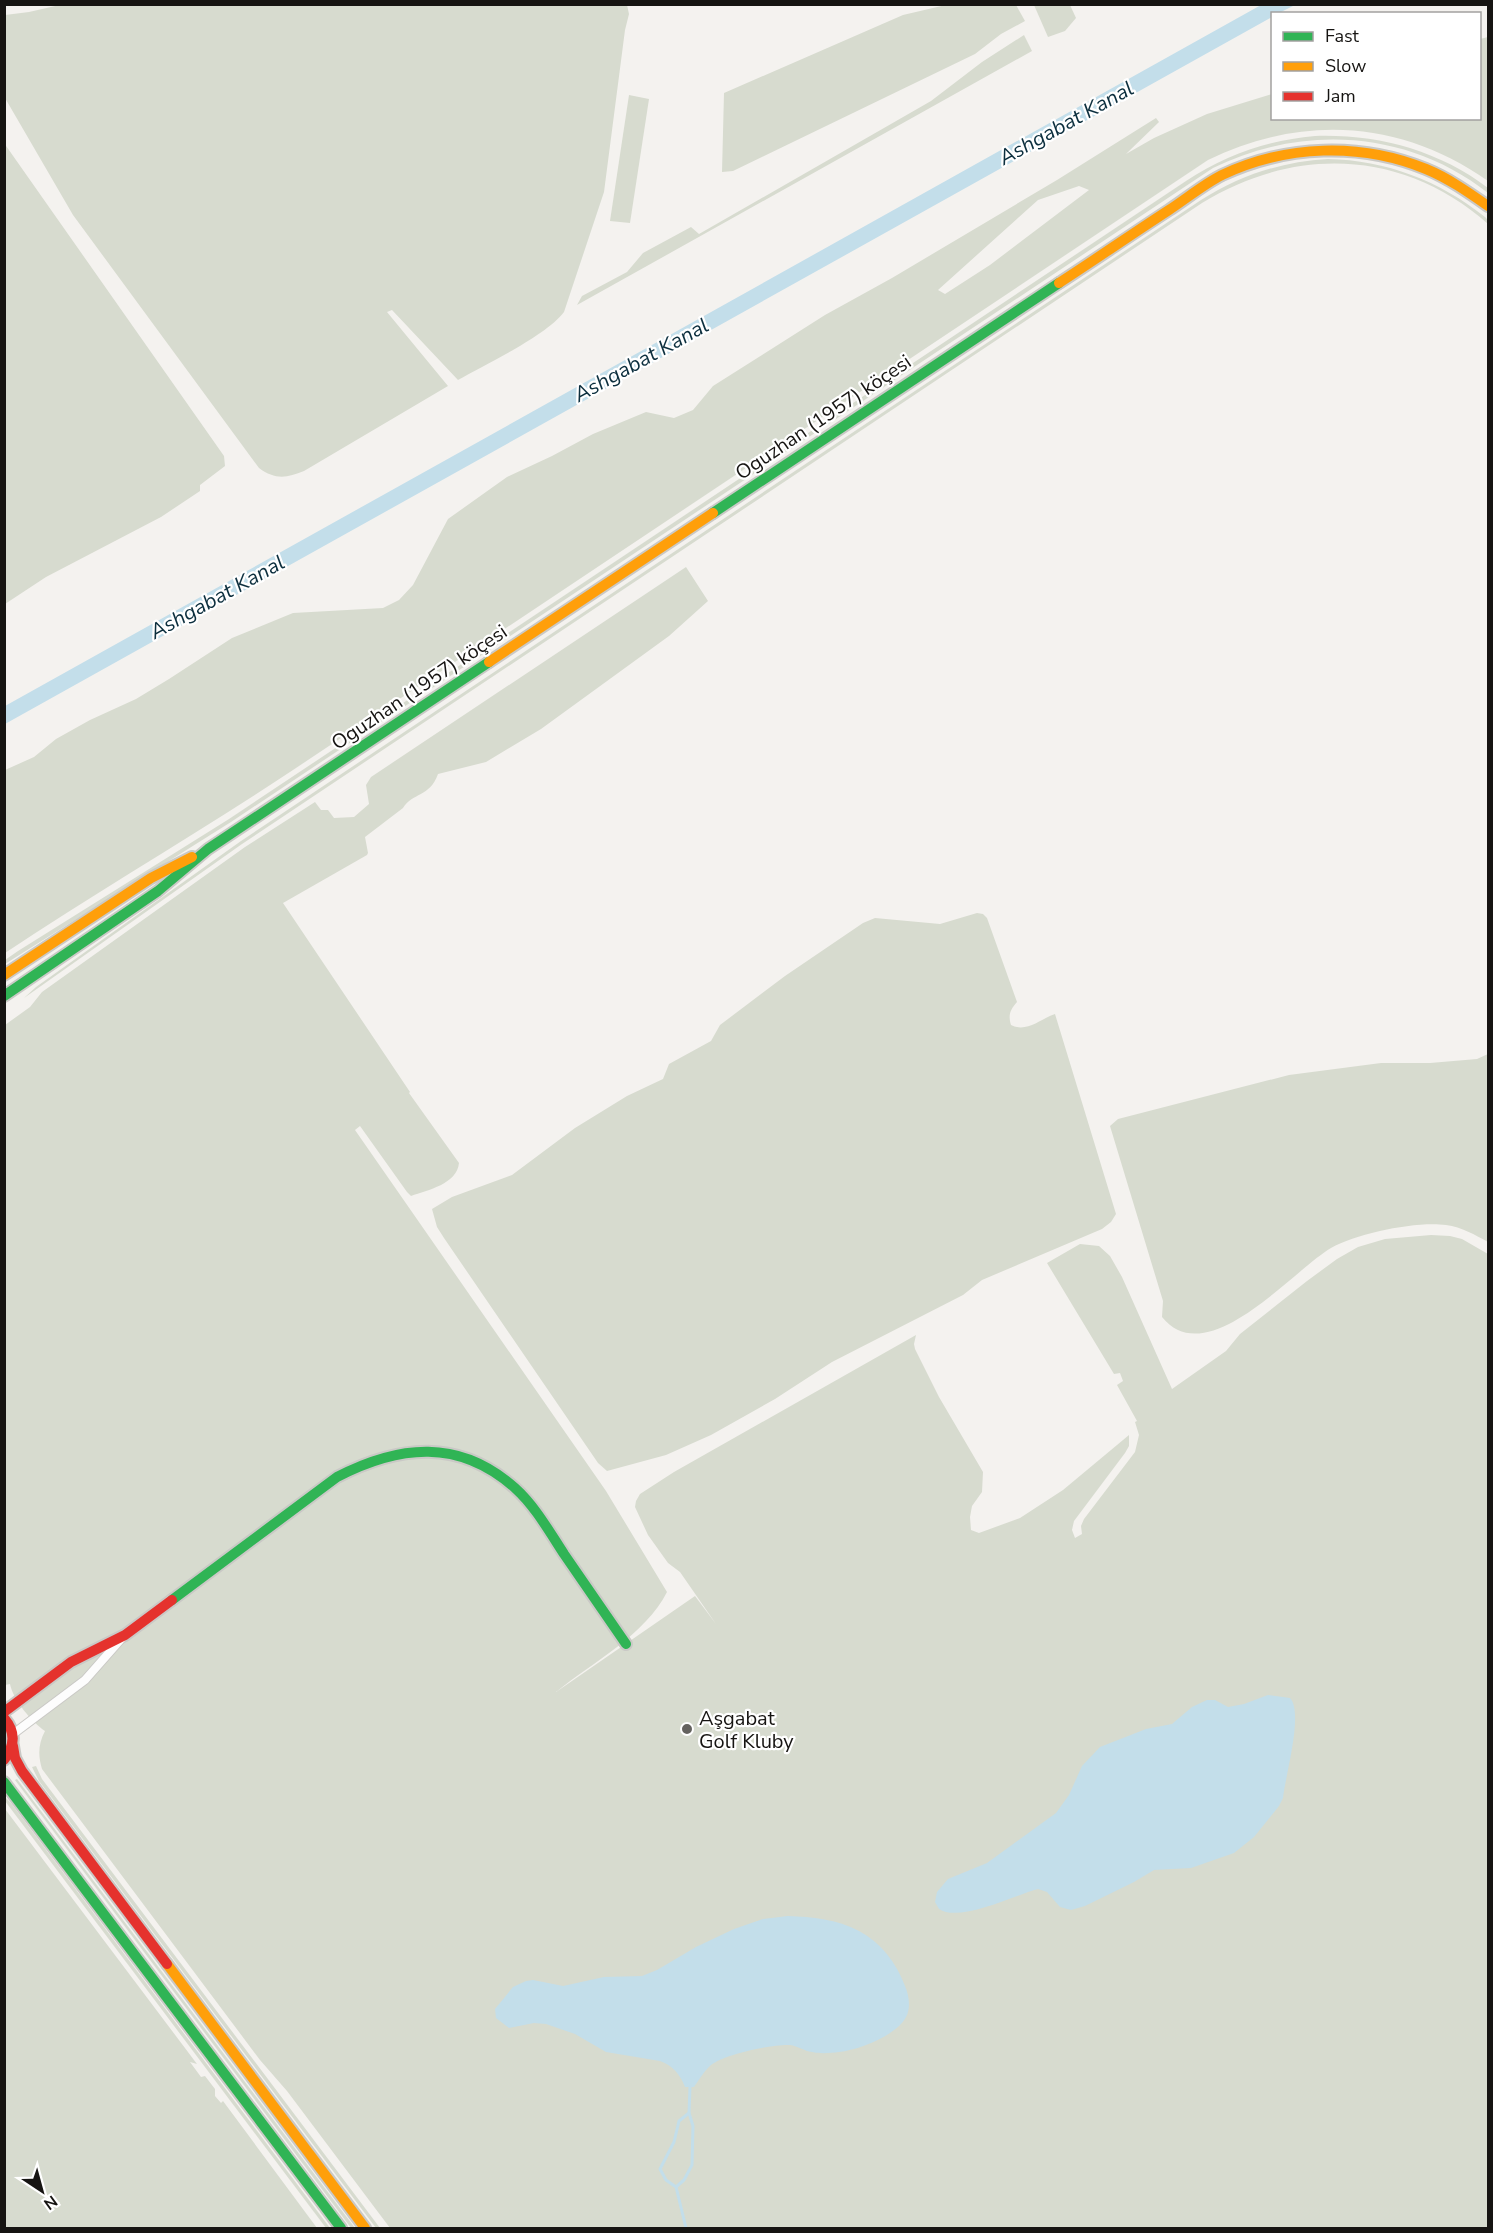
<svg xmlns="http://www.w3.org/2000/svg" width="1493" height="2233" font-family="'Nunito Sans',sans-serif">
<rect width="100%" height="100%" fill="#f4f2ef"/>
<g fill="#d7dbcf" fill-rule="evenodd">
<path d="M64,4L627,5L629,14L625,30L604,192L564,312C546,336 486,364 458,380L392,310L387,312L448,386L304,471C287,478 275,480 259,468L73,215L5,98V15L29,12Z"/>
<polygon points="950,4 1016,5 1025,21 1001,34 975,54 733,171 722,172 724,93 903,15"/>
<polygon points="1034,5 1070,5 1076,18 1065,31 1048,37"/>
<polygon points="1024,35 1032,51 577,305 582,296 627,272 643,253 691,227 699,234 931,101 982,62"/>
<path d="M1488,37V181C1402,120 1302,114 1208,160L293,770C198,833 99,890 5,953V770L34,757L56,739L90,720L136,699L169,679L232,638L293,613L383,608L399,600L413,585L448,519L507,477L552,456L593,434L646,412L674,418L693,410L713,386L825,315L892,278L1057,180L1156,118L1159,122L1126,154L1154,138L1207,114L1272,94V118H1480V39ZM1079,186L1089,190L990,265L945,294L938,290L1038,200Z"/>
<polygon points="629,95 649,99 630,223 610,221"/>
<path d="M1315,136C1377,134 1438,150 1488,188V193C1408,130 1302,124 1213,168L231,822L5,964V960L18,951L229,819L1186,181C1226,155 1268,140 1315,136Z"/>
<polygon points="4,143 224,456 225,466 200,485 200,491 161,517 46,577 5,604"/>
<path d="M1328,159C1386,160 1440,181 1485,217L1488,220V224C1405,150 1296,145 1202,203L242,844L24,998L36,987L241,841L1201,200C1241,175 1280,162 1328,159Z"/>
<path d="M686,567L708,601L669,636L541,729L486,762L438,774C430,797 412,793 403,808L365,837L368,853L367,855L283,903L410,1092L409,1093L459,1163C457,1184 428,1190 411,1196L407,1192L360,1126L355,1130L606,1491L667,1592C645,1635 593,1662 556,1692L695,1596L716,1624L680,1572L668,1563L648,1535L635,1507L636,1501L640,1494L674,1472L916,1335L914,1344L915,1349L939,1397L983,1472L982,1492L972,1506L970,1517L971,1530L979,1533L1020,1518L1063,1490L1129,1435V1446L1125,1453L1074,1521L1072,1530L1075,1538L1082,1534L1081,1526L1084,1519L1135,1452L1139,1435L1135,1422L1137,1421L1117,1385L1123,1381L1120,1373L1114,1374L1047,1263L1080,1244L1099,1246L1110,1256L1122,1277L1172,1389L1226,1351L1240,1334L1307,1281L1337,1259L1358,1247L1385,1239L1431,1235L1450,1236L1462,1239L1488,1254V2228H390L287,2091L260,2060L42,1769C38,1756 38,1744 45,1731C32,1722 13,1700 10,1684L5,1685V1025L30,1007L42,992L245,847L315,802L321,810H328L334,818L354,817L369,804L366,785L371,777Z"/>
<path d="M977,913L983,914L987,918L1017,1002C1010,1010 1008,1015 1011,1025C1027,1033 1040,1019 1055,1014L1116,1214L1111,1222L1102,1229L982,1280L963,1295L832,1362L775,1399L711,1435L666,1455L607,1471L598,1463L444,1238L437,1227L432,1209L452,1197L512,1175L575,1128L627,1096L663,1079L669,1064L711,1041L720,1025L785,976L863,923L875,918L940,924Z"/>
<path d="M1488,1054V1242C1475,1235 1462,1227 1446,1225C1416,1221 1358,1233 1331,1248C1292,1271 1207,1373 1162,1317L1163,1301L1110,1126L1118,1119L1289,1075L1381,1063H1430L1477,1059Z"/>
<polygon points="36,1766 42,1779 380,2228 376,2228 39,1781 32,1767"/>
<polygon points="17,1779 355,2228 351,2228 15,1780"/>
<polygon points="4,1796 11,1803 330,2228 326,2228 5,1801"/>
<polygon points="5,1809 197,2064 190,2062 201,2077 205,2076 215,2089 215,2096 221,2103 223,2101 317,2228 5,2228"/>
</g>
<g fill="#c3deea">
<polygon points="1261,5 1295,5 1279,13 1272,14 1272,17 5,724 5,706"/>
<path d="M1268,1695L1290,1698C1304,1713 1285,1777 1283,1798L1279,1806L1254,1837L1234,1853L1191,1868L1154,1870L1134,1882L1085,1906L1071,1910L1060,1907L1047,1892L1038,1889C1015,1895 959,1923 939,1909L935,1902L937,1892L948,1879L987,1863L1056,1813L1069,1795L1082,1766L1100,1747L1146,1729L1172,1724L1192,1707L1207,1700H1215L1228,1707L1244,1704Z"/>
<path d="M788,1916C812,1917 837,1919 859,1931C881,1943 896,1962 905,1986C909,1995 911,2008 906,2017C897,2035 859,2050 839,2052C831,2053 820,2054 812,2052C804,2051 798,2046 790,2045C772,2044 725,2054 711,2065C704,2071 699,2080 694,2087H685C680,2074 673,2066 660,2061L606,2052L575,2034L546,2024L534,2023L509,2028L496,2018L495,2009L513,1987L526,1981L533,1980L563,1986L604,1977L642,1976L657,1970L696,1947L734,1929L763,1919Z"/>
</g>
<g fill="none" stroke-linecap="round" stroke-linejoin="round">
<g stroke="#c3deea" stroke-width="3">
<polyline points="676,2187 666,2180 660,2169 674,2142 679,2121 689,2113"/>
<polyline points="686,2228 676,2187 684,2180 692,2165 693,2126 689,2113 690,2087"/>
</g>
<g stroke="#cac9c6" stroke-width="10">
<polyline id="street" points="13,1734 85,1680 122,1638"/>
</g>
<g stroke="#cac9c6" stroke-width="14">
<g id="fast">
<polyline points="713,513 1059,283"/>
<polyline points="4,996 158,891 208,849 489,662"/>
<path d="M172,1600L337,1477C399,1445 459,1438 515,1488C535,1506 549,1531 564,1554C585,1584 605,1614 626,1644"/>
<polyline points="4,1782 341,2228"/>
</g>
</g>
<g stroke="#cac9c6" stroke-width="14">
<g id="slow">
<path d="M1059,283C1096,259 1132,234 1169,210C1186,199 1204,184 1222,175C1286,145 1360,142 1426,169C1448,178 1468,192 1488,206"/>
<polyline points="489,662 713,513"/>
<polyline points="4,975 151,878 192,857"/>
<polyline points="167,1964 365,2228"/>
</g>
</g>
<g stroke="#cac9c6" stroke-width="14">
<g id="jam">
<polyline points="4,1712 71,1662 125,1635 172,1600"/>
<path d="M4,1718C16,1732 15,1746 4,1760"/>
<polyline points="13,1746 15,1758 22,1771 167,1964"/>
</g>
</g>
<use href="#street" stroke="#fdfdfd" stroke-width="8"/>
<use href="#fast" stroke="#30b455" stroke-width="10"/>
<use href="#slow" stroke="#ff9f0a" stroke-width="10"/>
<use href="#jam" stroke="#e5322d" stroke-width="10"/>
</g>
<circle fill="#64625f" stroke="#fff" stroke-width="2" cx="687" cy="1729" r="6"/>
<g text-anchor="middle" stroke-width="4.5" stroke-linejoin="round" paint-order="stroke">
<g font-size="20" fill="#161412" stroke="#fff">
<text transform="translate(823 417) rotate(-34)" y="7">Oguzhan (1957) köçesi</text>
<text transform="translate(419 687) rotate(-34)" y="7">Oguzhan (1957) köçesi</text>
</g>
<g font-size="20" fill="#161412" stroke="#fff" text-anchor="start">
<text x="699" y="1725">Aşgabat<tspan x="699" dy="23">Golf Kluby</tspan></text>
</g>
<g font-size="21" font-style="italic" fill="#0c2f3e" stroke="#fff">
<text transform="translate(1066 123) rotate(-29)" y="7">Ashgabat Kanal</text>
<text transform="translate(641 360) rotate(-29)" y="7">Ashgabat Kanal</text>
<text transform="translate(217 597) rotate(-29)" y="7">Ashgabat Kanal</text>
</g>
</g>
<rect width="1493" height="2233" fill="none" stroke="#161412" stroke-width="12"/>
<rect x="1271" y="12" width="210" height="108" fill="#ffffff" stroke="#a2a1a0" stroke-width="1.5"/>
<rect x="1283" y="32" width="30" height="9" fill="#30b455" stroke="#a2a1a0" stroke-width="1.5"/>
<text x="1325" y="42" font-size="18" fill="#161412">Fast</text>
<rect x="1283" y="62" width="30" height="9" fill="#ff9f0a" stroke="#a2a1a0" stroke-width="1.5"/>
<text x="1325" y="72" font-size="18" fill="#161412">Slow</text>
<rect x="1283" y="92" width="30" height="9" fill="#e5322d" stroke="#a2a1a0" stroke-width="1.5"/>
<text x="1325" y="102" font-size="18" fill="#161412">Jam</text>
<g transform="translate(42 2191) rotate(144)" stroke="#ffffff" stroke-width="4.5" paint-order="stroke">
<path d="M0-4.5L10 22L0 15L-10 22Z" fill="#161412"/>
<text y="-9" font-size="16" font-weight="bold" text-anchor="middle" fill="#161412">N</text>
</g>
</svg>
